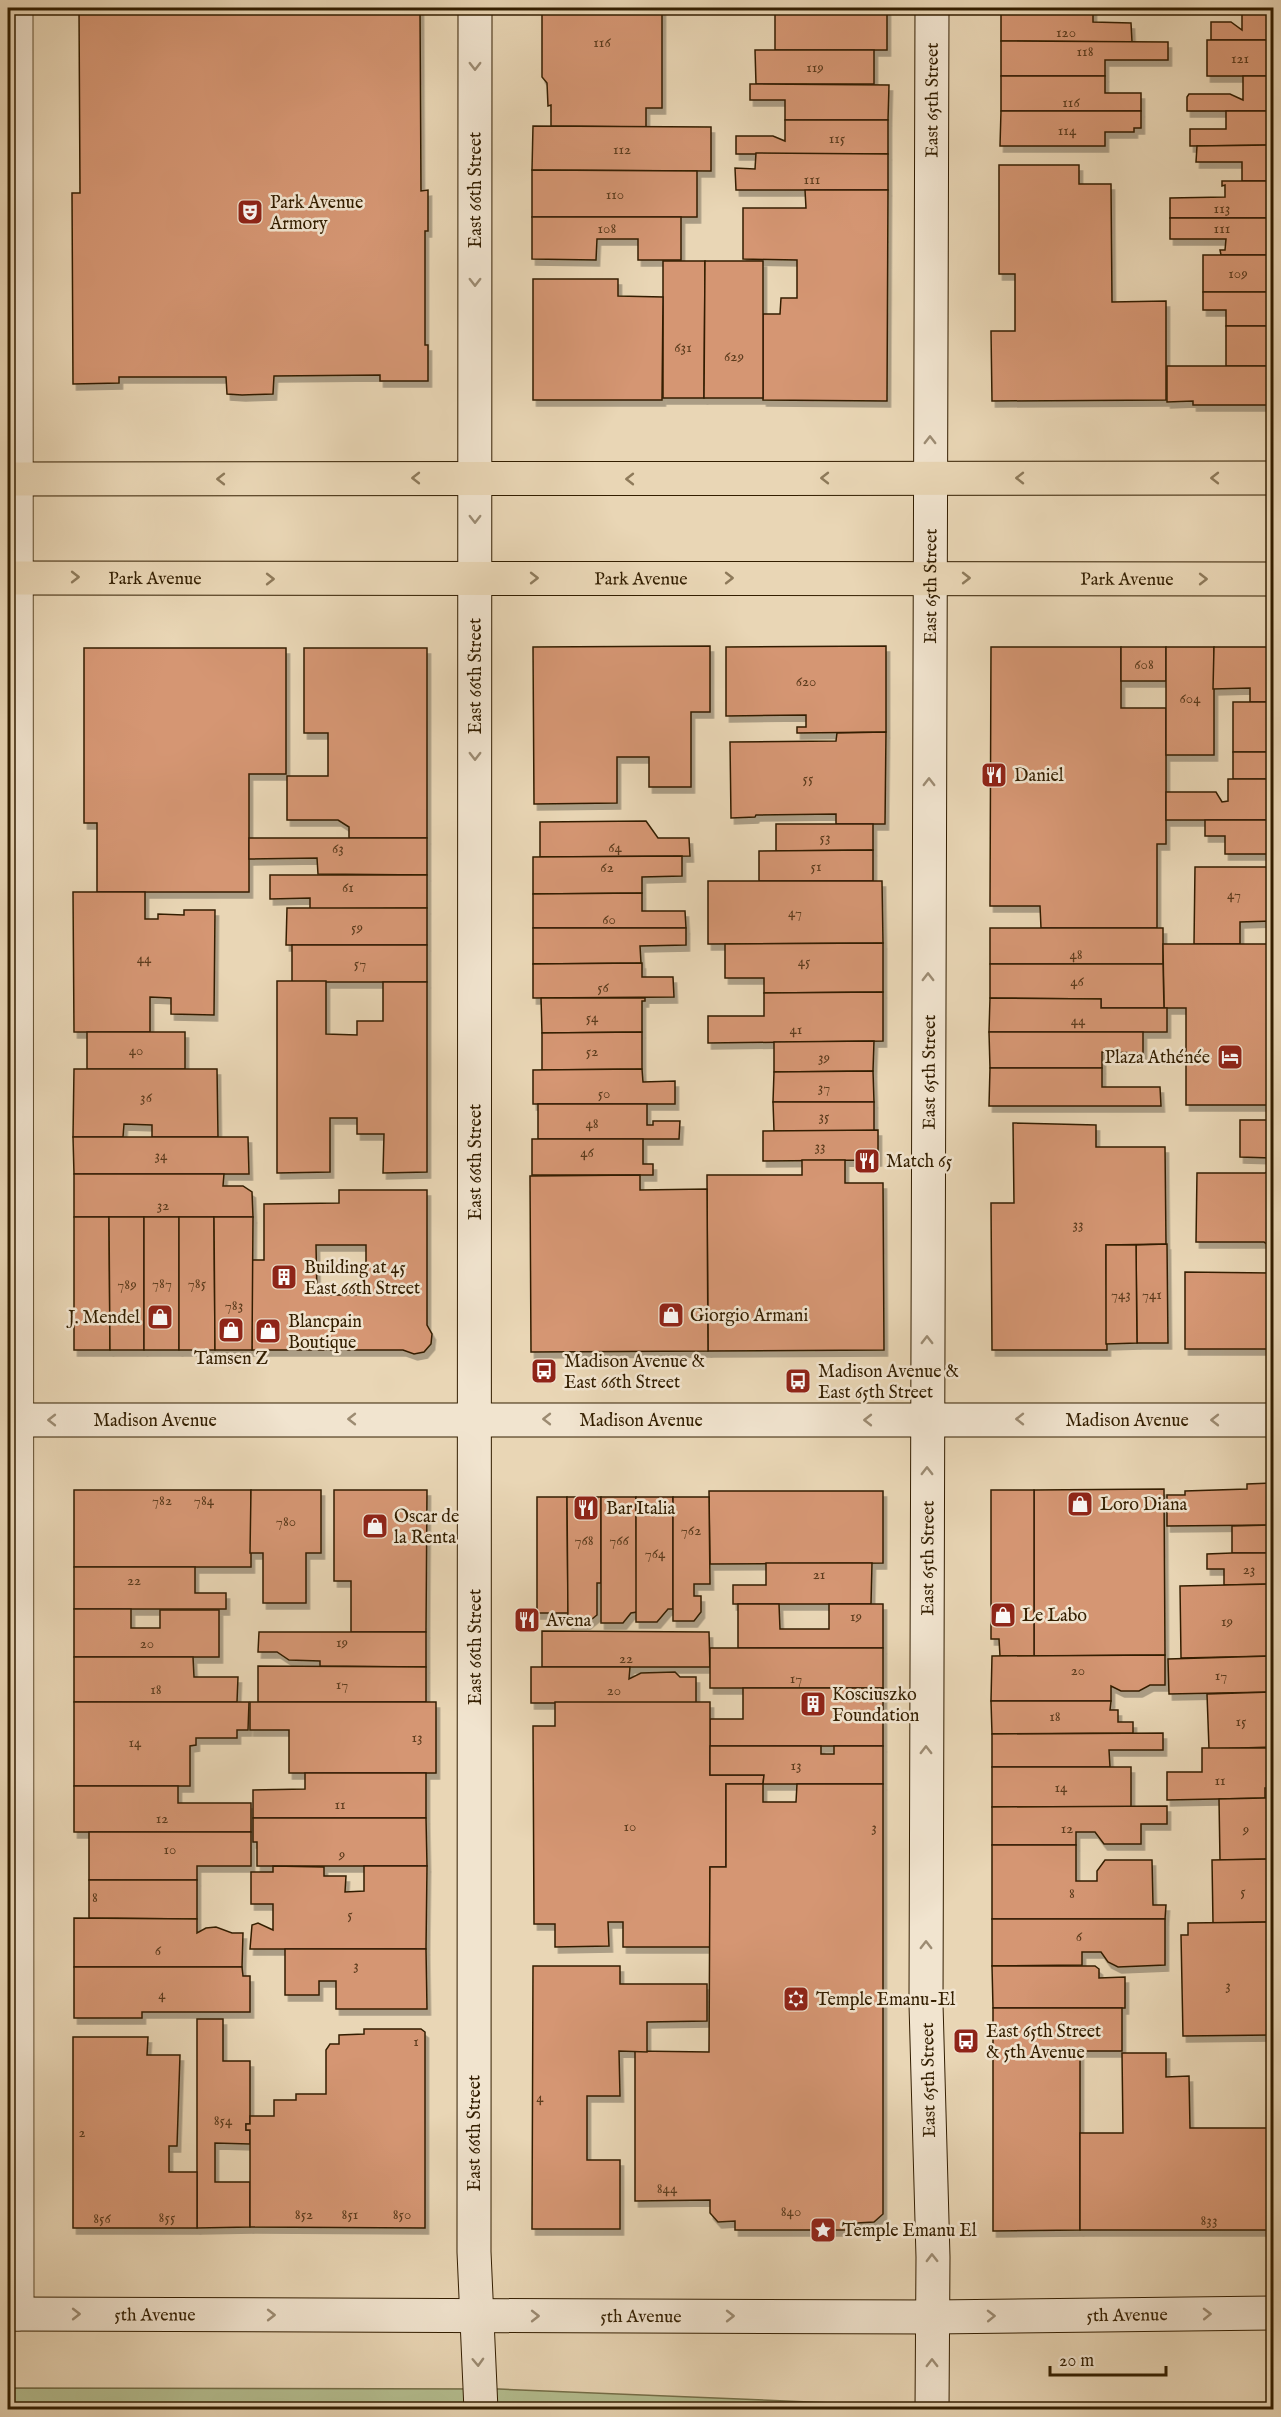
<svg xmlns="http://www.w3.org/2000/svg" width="1281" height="2417" font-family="'IM FELL English',serif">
<defs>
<filter id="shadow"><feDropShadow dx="3.5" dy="6" stdDeviation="0" flood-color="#0004"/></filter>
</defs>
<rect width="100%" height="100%" fill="#e9d6b5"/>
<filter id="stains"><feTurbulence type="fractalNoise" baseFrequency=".00333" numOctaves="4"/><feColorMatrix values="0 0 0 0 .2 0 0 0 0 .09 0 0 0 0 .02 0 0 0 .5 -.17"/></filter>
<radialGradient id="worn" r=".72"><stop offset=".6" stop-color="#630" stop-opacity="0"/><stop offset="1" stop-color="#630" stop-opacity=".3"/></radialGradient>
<polygon fill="#b4be90" stroke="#746e48" stroke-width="1.5" points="8,2388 499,2389 904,2406 1274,2406 1273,2410 8,2410"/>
<g fill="#d59673" stroke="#331e00" stroke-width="1.5" fill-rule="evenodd" filter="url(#shadow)">
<polygon points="79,8 420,8 421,191 428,190 428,231 425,231 425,345 428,345 428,381 380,381 380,375 274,376 273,394 242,395 227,394 226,377 119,377 119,383 73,384 72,193 80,193"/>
<polygon points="542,8 662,8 662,108 646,108 646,127 551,126 551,105 548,106 547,83 542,77"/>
<rect x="775" y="8" width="112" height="42"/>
<polygon points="1001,8 1093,8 1093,22 1131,23 1132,42 1001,41"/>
<polygon points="1242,8 1274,8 1274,40 1211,40 1211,22 1231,22 1242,30"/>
<rect x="1207" y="40" width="67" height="36"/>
<polygon points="1001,41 1168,42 1168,60 1105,60 1105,76 1001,76"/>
<polygon points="755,50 874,50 874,84 756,84"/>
<polygon points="1001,76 1105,76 1105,93 1141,93 1141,111 1001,111"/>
<polygon points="1243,76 1274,76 1274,111 1187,111 1187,97 1189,94 1230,94 1243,100"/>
<polygon points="750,84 889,85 888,120 785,120 785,100 750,100"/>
<polygon points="1001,111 1141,111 1141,128 1134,128 1134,132 1105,132 1105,146 1000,146"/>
<polygon points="1226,111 1274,111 1274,145 1190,146 1190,129 1226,129"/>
<polygon points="785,120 888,120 888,154 736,154 736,136 773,136 785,141"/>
<polygon points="533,126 711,127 711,171 532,170"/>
<polygon points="1274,145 1274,181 1242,181 1242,162 1196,162 1197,146"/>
<polygon points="756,153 888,154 888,190 736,190 735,168 755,169"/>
<polygon points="999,165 1079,165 1079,184 1111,184 1112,302 1166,301 1166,400 992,401 991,331 1015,331 1015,274 999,274"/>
<polygon points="532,170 697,171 697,217 532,217"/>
<polygon points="1222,181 1274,181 1274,218 1170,218 1170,198 1225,197 1225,185 1222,186"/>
<polygon points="805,190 888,190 887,401 763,400 763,314 780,314 781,298 797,298 797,260 743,259 743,208 806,208"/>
<polygon points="532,217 681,217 681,260 638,260 638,239 597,239 596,260 532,259"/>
<polygon points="1170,218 1274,218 1274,255 1221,255 1220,250 1225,250 1226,239 1170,239"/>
<rect x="1203" y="255" width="71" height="37"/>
<polygon points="663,261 705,261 704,398 663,398"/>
<polygon points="705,261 763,261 763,398 704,398"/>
<polygon points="533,279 618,279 618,296 663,297 662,400 533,400"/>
<polygon points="1203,292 1274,292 1274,326 1226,326 1226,310 1203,310"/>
<rect x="1226" y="326" width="48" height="40"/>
<polygon points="1167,366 1274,366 1274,405 1193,405 1193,401 1167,402"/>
<polygon points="710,646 710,712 691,712 691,787 649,787 649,757 617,757 617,803 534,804 533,647"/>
<polygon points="886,646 886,732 797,733 797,727 806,727 806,715 726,716 726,647"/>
<polygon points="991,647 1121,647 1121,708 1166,708 1166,844 1157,844 1157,928 1041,928 1040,906 990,906"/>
<rect x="1121" y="647" width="45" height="34"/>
<rect x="1166" y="647" width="48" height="108"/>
<polygon points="1214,647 1274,647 1274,694 1270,694 1270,702 1250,702 1250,688 1213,689"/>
<polygon points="84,648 286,648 286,774 249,774 249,892 97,892 97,823 84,823"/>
<polygon points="304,648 427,648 427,838 349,838 349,827 338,820 287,820 287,776 328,776 328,733 304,733"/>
<rect x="1233" y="702" width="41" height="50"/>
<polygon points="886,732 885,824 836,824 836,814 756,815 755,817 731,818 730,742 836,741 837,733"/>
<rect x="1233" y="752" width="41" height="27"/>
<polygon points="1228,779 1274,779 1274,820 1166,820 1166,792 1216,792 1222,802 1228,801"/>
<polygon points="1205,820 1274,820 1274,854 1225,854 1225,836 1205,836"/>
<polygon points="646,821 658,838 689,838 690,856 540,857 540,822"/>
<polygon points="776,824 873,824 873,850 776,851"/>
<polygon points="249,838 427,838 427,875 318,874 317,858 249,859"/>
<polygon points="873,850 873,881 759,881 759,851"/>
<polygon points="682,856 682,876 642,877 642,893 533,894 533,857"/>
<polygon points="1195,867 1274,867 1274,921 1240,922 1240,944 1194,944"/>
<polygon points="270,875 427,875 427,908 310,909 310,898 270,899"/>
<polygon points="708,881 882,881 883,943 708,944"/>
<polygon points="73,892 145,892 145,919 158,919 158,914 184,915 184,910 215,910 214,1015 171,1014 171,998 150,997 150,1032 74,1032"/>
<polygon points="642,893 642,911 685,911 686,928 533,928 533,894"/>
<polygon points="287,908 427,908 427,945 286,945"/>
<polygon points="533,928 686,928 686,945 640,946 641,963 533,964"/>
<rect x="990" y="928" width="173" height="36"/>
<polygon points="883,943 883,992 764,993 764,978 725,978 725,944"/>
<polygon points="1163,944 1274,944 1274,1120 1270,1120 1270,1105 1186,1105 1186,1008 1164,1008"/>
<rect x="292" y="945" width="135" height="37"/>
<polygon points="642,963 642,977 673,977 674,997 533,998 533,964"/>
<polygon points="990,964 1163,964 1164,1008 1101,1008 1101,999 990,998"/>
<polygon points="277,981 326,981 326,1034 357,1035 357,1021 383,1021 383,982 427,982 427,1172 383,1173 384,1134 357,1134 357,1118 330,1118 330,1172 277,1173"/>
<polygon points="883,992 883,1041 708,1043 708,1016 764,1016 764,993"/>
<polygon points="541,998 645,998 645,1001 642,1001 642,1032 542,1033"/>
<polygon points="990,998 1101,999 1101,1008 1167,1008 1167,1032 989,1032"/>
<rect x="87" y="1032" width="98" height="37"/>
<polygon points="642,1032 642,1069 542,1070 542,1033"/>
<polygon points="989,1032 1143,1032 1143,1053 1102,1052 1102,1068 990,1068"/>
<polygon points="874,1041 873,1071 774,1072 774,1042"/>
<polygon points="990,1068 1102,1068 1102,1087 1160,1087 1161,1106 989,1106"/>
<polygon points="74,1069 217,1069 218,1137 152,1137 152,1125 124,1124 123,1137 73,1137"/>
<polygon points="642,1069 643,1082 675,1081 675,1104 533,1104 533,1070"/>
<polygon points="873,1071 874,1102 773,1102 774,1072"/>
<polygon points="773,1102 874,1102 874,1131 774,1131"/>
<polygon points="538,1104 647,1104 647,1125 653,1125 653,1121 680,1121 679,1139 538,1139"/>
<polygon points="1240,1120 1274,1120 1274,1158 1240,1157"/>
<polygon points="1013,1123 1096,1125 1096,1147 1165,1147 1166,1244 1106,1245 1107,1350 992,1350 991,1203 1014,1203"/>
<polygon points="878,1130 878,1160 763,1161 763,1131"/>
<polygon points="73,1137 248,1137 249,1174 74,1174"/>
<polygon points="532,1139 643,1139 643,1164 653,1164 653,1175 532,1175"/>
<polygon points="802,1160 845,1160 845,1183 883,1183 884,1350 708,1351 707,1175 802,1175"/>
<polygon points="1274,1167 1274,1349 1185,1349 1185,1272 1270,1273 1270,1247 1264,1242 1196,1242 1197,1173 1265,1173"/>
<polygon points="74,1174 224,1174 223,1186 243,1186 252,1192 253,1217 74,1217"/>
<polygon points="640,1175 640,1190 707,1189 708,1351 531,1352 530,1176"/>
<path d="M339,1190H427V1325L432,1334L431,1344L424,1352L414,1354L403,1350H252V1260H264V1204L339,1203ZM316,1245H366V1295H317Z"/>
<polygon points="74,1217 109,1217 110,1350 74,1350"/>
<polygon points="109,1217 144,1217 144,1350 110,1350"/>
<rect x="144" y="1217" width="35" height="133"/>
<polygon points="179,1217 214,1217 215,1350 179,1350"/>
<polygon points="214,1217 253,1217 252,1350 215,1350"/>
<polygon points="1167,1244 1168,1343 1137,1343 1136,1245"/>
<polygon points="1106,1245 1136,1245 1137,1343 1106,1344"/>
<polygon points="1274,1483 1274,1525 1167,1526 1167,1495 1185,1495 1185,1491 1247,1489 1247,1484"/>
<polygon points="1164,1489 1165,1655 1034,1656 1034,1490"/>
<rect x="74" y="1490" width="177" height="77"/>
<polygon points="251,1490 321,1490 321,1553 306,1553 306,1603 263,1603 263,1553 250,1553"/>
<polygon points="334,1490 427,1490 426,1632 351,1632 351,1581 334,1581"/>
<polygon points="991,1490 1034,1490 1034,1656 1000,1656 999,1639 991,1639"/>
<polygon points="709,1491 883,1491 883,1563 710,1564"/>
<polygon points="537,1497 567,1497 568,1613 537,1613"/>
<polygon points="567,1497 601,1497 601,1583 597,1583 597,1615 587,1623 568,1623"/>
<polygon points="601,1497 636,1497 637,1612 631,1613 623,1623 601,1623"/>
<polygon points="636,1497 673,1497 673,1609 668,1609 657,1622 636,1622"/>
<polygon points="673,1497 709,1497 710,1584 694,1584 694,1596 701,1596 701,1612 694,1621 673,1621"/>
<polygon points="1274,1525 1274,1553 1232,1553 1232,1526"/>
<polygon points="1232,1553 1274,1553 1274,1584 1224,1585 1224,1569 1207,1569 1207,1554"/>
<polygon points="766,1563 872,1563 871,1604 733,1604 733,1585 766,1585"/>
<polygon points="74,1567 195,1567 195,1593 226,1593 226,1609 74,1609"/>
<polygon points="1274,1584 1274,1656 1181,1658 1180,1586"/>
<polygon points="738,1604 779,1604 780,1629 829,1629 829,1604 883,1604 883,1648 738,1648"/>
<polygon points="74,1609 131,1609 131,1628 160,1628 160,1610 219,1610 219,1657 74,1657"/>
<polygon points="542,1631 709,1632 710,1667 542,1667"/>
<polygon points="259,1632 426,1632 426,1667 320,1666 320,1661 289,1660 277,1652 258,1652"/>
<rect x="710" y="1648" width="173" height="40"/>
<polygon points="1165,1655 1165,1685 1150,1685 1139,1691 1121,1691 1111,1686 1111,1701 991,1701 992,1656"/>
<polygon points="1274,1656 1274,1692 1169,1694 1168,1659"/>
<polygon points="74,1657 193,1657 194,1677 238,1677 237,1702 74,1702"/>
<polygon points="258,1666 426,1667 426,1702 258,1702"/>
<polygon points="531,1667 630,1667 629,1679 641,1673 675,1672 680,1677 696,1677 696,1703 531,1703"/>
<polygon points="743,1688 883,1688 883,1746 710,1746 710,1719 743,1719"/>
<polygon points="1274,1692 1274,1747 1209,1749 1207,1694"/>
<polygon points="991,1701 1111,1701 1110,1710 1118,1710 1118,1722 1133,1722 1133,1733 992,1734"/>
<polygon points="74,1702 249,1702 248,1730 237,1730 237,1738 196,1738 196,1745 190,1746 190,1786 74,1786"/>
<polygon points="250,1702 436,1702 436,1773 289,1773 289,1730 250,1730"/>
<polygon points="555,1702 710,1702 710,1775 764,1775 763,1784 726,1784 726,1867 710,1867 710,1947 623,1947 623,1922 608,1922 609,1946 555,1947 555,1924 534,1924 533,1726 555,1726"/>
<polygon points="1163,1733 1163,1750 1109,1750 1110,1767 992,1767 992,1734"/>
<polygon points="710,1746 821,1746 821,1754 834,1754 834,1746 883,1746 883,1784 763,1784 764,1775 710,1775"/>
<polygon points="1202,1748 1267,1748 1267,1765 1274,1765 1274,1788 1265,1788 1265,1798 1167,1800 1167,1772 1202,1772"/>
<rect x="992" y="1767" width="139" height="40"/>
<polygon points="305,1773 426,1773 426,1818 253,1818 253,1790 305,1789"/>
<polygon points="726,1784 763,1784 763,1802 796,1802 797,1784 883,1784 883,2214 874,2222 857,2223 857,2230 735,2230 735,2221 718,2222 710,2213 710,2200 635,2201 635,2051 709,2052 710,1867 726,1867"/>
<polygon points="74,1786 178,1786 178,1803 251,1803 251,1832 74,1832"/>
<polygon points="1265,1798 1274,1798 1274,1859 1220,1860 1219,1799"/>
<polygon points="1167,1806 1167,1824 1141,1824 1141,1844 1104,1844 1095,1832 1076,1832 1076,1845 992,1845 992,1807"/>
<polygon points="253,1818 426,1818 427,1866 257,1866 257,1842 253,1842"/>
<polygon points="89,1832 251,1832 251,1866 197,1866 197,1880 89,1880"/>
<polygon points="992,1845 1076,1845 1076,1881 1097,1881 1097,1871 1105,1860 1152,1860 1153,1905 1166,1905 1165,1919 992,1919"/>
<polygon points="1274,1859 1274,1922 1213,1923 1212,1860"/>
<polygon points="273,1866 324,1867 324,1876 346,1876 345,1892 364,1891 364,1866 427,1866 426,1949 250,1949 252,1925 258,1923 273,1930 273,1904 251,1904 251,1872 273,1872"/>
<polygon points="89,1880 197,1880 197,1919 89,1918"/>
<polygon points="74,1918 197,1919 197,1933 206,1928 216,1927 232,1933 243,1933 242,1967 74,1967"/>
<polygon points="992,1919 1165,1919 1165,1965 1118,1967 1108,1962 1101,1952 1082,1952 1082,1965 992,1966"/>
<polygon points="1274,1922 1274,2035 1183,2036 1181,1935 1188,1935 1188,1923"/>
<polygon points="285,1949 426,1949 427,2009 336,2009 336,1981 319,1981 319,1995 285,1995"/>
<polygon points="533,1966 620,1966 620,1984 707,1984 707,2021 647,2022 647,2052 619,2051 620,2096 587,2096 587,2160 620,2160 620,2229 532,2229"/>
<polygon points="992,1966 1095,1966 1099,1969 1099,1978 1125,1977 1125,2008 993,2008"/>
<polygon points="74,1967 242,1967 243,1976 250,1976 250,2012 142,2012 142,2018 74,2018"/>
<polygon points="993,2008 1122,2008 1122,2051 1080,2051 1080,2230 993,2231"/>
<polygon points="197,2019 223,2019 223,2061 250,2061 250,2124 246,2124 246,2130 250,2130 250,2144 215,2143 215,2182 250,2182 250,2227 197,2228"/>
<polygon points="364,2029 421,2029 425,2032 425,2228 250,2227 250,2130 246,2130 246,2124 250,2124 250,2116 274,2116 274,2100 296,2100 296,2094 326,2094 326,2050 330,2044 339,2044 339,2035 364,2034"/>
<polygon points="73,2037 148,2037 147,2055 180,2055 177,2146 169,2146 169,2172 197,2172 197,2228 73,2228"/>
<polygon points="1122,2053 1166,2053 1166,2077 1189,2076 1190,2128 1274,2128 1274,2230 1080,2230 1080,2133 1123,2133"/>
</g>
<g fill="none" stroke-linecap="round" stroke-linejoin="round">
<g stroke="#604c2d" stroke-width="35">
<polyline id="minor" points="16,8 17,2314"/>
</g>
<g stroke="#331e00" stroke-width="35">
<g id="secondary">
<polyline points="475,8 474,2252 481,2410"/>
<path id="s1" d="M8,1420H1274"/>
<path id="s2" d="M8,2314L933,2317L1274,2313"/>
<path id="s3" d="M932,2410L933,2257L926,2004L932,8"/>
</g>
</g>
<g stroke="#331e00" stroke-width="35">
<g id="primary">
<polyline points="8,479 1274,478"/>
<path id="s4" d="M8,578L1274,579"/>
</g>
</g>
<use href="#minor" stroke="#f1e4cf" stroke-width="33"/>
<use href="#secondary" stroke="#f1e4cf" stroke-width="33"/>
<use href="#primary" stroke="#e9d6b5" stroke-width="33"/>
</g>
<defs><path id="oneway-chevron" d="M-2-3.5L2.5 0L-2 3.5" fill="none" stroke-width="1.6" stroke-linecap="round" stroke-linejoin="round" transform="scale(1.5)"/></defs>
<g stroke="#9c8b72">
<use href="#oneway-chevron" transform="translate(475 66) rotate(90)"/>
<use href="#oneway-chevron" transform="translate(475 282) rotate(90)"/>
<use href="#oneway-chevron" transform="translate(930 440) rotate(-90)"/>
<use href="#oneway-chevron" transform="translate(475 519) rotate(90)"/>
<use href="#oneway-chevron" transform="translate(475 756) rotate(90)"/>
<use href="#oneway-chevron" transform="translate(929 782) rotate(-90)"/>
<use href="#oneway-chevron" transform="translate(928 977) rotate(-90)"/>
<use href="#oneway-chevron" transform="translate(927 1340) rotate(-90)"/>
<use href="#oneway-chevron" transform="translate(352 1419) rotate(180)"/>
<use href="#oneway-chevron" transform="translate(547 1419) rotate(-180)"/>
<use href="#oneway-chevron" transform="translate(1020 1419) rotate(-180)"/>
<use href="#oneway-chevron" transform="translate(52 1420) rotate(-180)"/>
<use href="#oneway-chevron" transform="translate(868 1420) rotate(-180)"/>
<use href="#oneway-chevron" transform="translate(1215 1420) rotate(-180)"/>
<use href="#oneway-chevron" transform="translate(927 1471) rotate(-90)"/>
<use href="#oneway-chevron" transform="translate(926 1750) rotate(-90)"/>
<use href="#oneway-chevron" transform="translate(926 1945) rotate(-90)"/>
<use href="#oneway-chevron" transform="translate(932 2258) rotate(-91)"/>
<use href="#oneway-chevron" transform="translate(76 2314)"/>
<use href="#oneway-chevron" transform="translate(1207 2314) rotate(-1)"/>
<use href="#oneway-chevron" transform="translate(271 2315)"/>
<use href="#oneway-chevron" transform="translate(535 2316)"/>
<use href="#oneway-chevron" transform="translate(730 2316)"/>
<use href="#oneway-chevron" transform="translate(991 2316) rotate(-1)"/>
<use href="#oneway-chevron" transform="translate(478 2362) rotate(88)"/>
<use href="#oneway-chevron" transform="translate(932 2363) rotate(-90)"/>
</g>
<g stroke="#8e7a5a">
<use href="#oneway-chevron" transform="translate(416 478) rotate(180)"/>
<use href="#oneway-chevron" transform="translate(825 478) rotate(180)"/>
<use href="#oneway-chevron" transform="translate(1020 478) rotate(-180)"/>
<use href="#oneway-chevron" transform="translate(1215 478) rotate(-180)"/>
<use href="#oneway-chevron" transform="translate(221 479) rotate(180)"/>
<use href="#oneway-chevron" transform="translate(630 479) rotate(180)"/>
<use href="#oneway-chevron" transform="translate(75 577)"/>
<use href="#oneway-chevron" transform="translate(534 578)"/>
<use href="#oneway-chevron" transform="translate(729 578)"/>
<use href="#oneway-chevron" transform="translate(966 578)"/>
<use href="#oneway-chevron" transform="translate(270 579)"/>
<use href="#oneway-chevron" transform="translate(1203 579)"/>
</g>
<defs>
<g id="theatre-square" transform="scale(1.35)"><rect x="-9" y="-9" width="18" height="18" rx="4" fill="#8f2418" stroke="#f1e4cf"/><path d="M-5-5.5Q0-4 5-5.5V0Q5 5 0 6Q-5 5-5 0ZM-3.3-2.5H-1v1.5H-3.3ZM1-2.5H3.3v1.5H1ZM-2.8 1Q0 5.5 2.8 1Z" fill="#fff"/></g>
<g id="restaurant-square" transform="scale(1.35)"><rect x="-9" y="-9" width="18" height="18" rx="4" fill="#8f2418" stroke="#f1e4cf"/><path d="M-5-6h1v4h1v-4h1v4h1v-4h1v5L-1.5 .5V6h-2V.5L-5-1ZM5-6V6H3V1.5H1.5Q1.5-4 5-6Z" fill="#fff"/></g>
<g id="hotel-square" transform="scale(1.35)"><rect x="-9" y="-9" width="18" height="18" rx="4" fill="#8f2418" stroke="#f1e4cf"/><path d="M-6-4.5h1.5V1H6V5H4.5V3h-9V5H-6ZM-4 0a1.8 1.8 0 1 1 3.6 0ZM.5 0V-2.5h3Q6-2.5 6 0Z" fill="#fff"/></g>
<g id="building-square" transform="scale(1.35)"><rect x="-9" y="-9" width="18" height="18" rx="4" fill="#8f2418" stroke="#f1e4cf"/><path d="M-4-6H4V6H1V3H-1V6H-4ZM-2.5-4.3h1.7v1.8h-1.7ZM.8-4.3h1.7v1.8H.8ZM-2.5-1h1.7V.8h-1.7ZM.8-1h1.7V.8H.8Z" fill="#fff"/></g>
<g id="shop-square" transform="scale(1.35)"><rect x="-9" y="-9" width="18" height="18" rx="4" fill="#8f2418" stroke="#f1e4cf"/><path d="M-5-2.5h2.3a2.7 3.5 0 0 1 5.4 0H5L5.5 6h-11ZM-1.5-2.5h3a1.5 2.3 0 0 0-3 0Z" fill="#fff"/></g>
<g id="bus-square" transform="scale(1.35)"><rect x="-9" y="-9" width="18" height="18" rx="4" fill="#8f2418" stroke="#f1e4cf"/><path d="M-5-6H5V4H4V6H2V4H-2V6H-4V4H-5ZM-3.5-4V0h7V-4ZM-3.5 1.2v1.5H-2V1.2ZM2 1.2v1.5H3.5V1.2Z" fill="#fff"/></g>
<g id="synagogue-square" transform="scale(1.35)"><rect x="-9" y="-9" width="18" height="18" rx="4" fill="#8f2418" stroke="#f1e4cf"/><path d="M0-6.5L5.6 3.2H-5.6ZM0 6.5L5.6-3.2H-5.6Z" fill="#fff"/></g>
<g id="sight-square" transform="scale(1.35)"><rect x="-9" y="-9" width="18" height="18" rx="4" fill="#8f2418" stroke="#f1e4cf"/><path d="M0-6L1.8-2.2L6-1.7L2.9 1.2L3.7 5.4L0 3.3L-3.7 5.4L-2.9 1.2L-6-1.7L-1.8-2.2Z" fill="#fff"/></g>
</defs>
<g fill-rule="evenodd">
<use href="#theatre-square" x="250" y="212"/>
<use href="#restaurant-square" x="994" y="775"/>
<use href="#hotel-square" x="1230" y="1057"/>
<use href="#restaurant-square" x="867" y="1161"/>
<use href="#building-square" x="284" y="1277"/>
<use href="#shop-square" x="671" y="1315"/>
<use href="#shop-square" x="160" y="1317"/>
<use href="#shop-square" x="231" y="1330"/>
<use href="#shop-square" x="268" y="1331"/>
<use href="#bus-square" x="544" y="1371"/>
<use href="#bus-square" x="798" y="1381"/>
<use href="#shop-square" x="1080" y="1504"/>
<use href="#restaurant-square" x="586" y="1508"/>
<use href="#shop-square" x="375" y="1526"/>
<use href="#shop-square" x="1003" y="1615"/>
<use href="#restaurant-square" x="527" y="1620"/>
<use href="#building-square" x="813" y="1704"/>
<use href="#synagogue-square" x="796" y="1999"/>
<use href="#bus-square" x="966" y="2041"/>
<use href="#sight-square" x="823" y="2230"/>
</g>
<g text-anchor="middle" stroke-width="5" stroke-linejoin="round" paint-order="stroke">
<g font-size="15" fill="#5c3c1d">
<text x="1066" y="37">120</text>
<text x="602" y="47">116</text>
<text x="1085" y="56">118</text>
<text x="1240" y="63">121</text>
<text x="815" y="72">119</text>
<text x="1071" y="107">116</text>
<text x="1067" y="135">114</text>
<text x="837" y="143">115</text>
<text x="622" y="154">112</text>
<text x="812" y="184">111</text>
<text x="615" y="199">110</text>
<text x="1222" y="213">113</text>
<text x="607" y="233">108</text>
<text x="1222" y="233">111</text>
<text x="1238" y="278">109</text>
<text x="683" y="352">631</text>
<text x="734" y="361">629</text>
<text x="1144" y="669">608</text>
<text x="806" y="686">620</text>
<text x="1190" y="703">604</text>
<text x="808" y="783">55</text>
<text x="825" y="842">53</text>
<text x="615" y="852">64</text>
<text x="338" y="853">63</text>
<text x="816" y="871">51</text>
<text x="607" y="872">62</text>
<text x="348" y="892">61</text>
<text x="1234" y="899">47</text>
<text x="795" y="917">47</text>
<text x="609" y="924">60</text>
<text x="357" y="932">59</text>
<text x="1076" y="959">48</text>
<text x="144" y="963">44</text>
<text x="804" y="966">45</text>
<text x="360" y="968">57</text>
<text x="1077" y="986">46</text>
<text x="603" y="992">56</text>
<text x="592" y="1022">54</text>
<text x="1078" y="1025">44</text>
<text x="796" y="1034">41</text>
<text x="136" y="1055">40</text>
<text x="592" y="1056">52</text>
<text x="824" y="1062">39</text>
<text x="824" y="1092">37</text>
<text x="604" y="1098">50</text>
<text x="146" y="1102">36</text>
<text x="824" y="1121">35</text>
<text x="592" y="1128">48</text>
<text x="820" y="1151">33</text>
<text x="587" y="1157">46</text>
<text x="161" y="1160">34</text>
<text x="163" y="1210">32</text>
<text x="1078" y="1229">33</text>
<text x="162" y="1288">787</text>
<text x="197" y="1288">785</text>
<text x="127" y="1289">789</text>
<text x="1121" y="1299">743</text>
<text x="1152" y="1299">741</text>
<text x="234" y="1310">783</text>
<text x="162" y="1505">782</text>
<text x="204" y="1505">784</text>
<text x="286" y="1526">780</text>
<text x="691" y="1535">762</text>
<text x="584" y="1545">768</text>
<text x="619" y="1545">766</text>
<text x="655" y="1558">764</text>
<text x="1249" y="1574">23</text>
<text x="819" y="1579">21</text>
<text x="134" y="1585">22</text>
<text x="856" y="1621">19</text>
<text x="1227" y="1626">19</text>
<text x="342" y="1647">19</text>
<text x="147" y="1648">20</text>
<text x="626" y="1663">22</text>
<text x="1078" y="1675">20</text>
<text x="1221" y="1680">17</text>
<text x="796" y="1683">17</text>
<text x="342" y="1689">17</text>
<text x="156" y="1694">18</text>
<text x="614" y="1695">20</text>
<text x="1055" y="1721">18</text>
<text x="1241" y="1726">15</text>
<text x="417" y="1742">13</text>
<text x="135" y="1747">14</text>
<text x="796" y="1770">13</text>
<text x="1220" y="1785">11</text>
<text x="1061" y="1792">14</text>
<text x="340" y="1809">11</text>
<text x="162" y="1823">12</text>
<text x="630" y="1831">10</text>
<text x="874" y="1832">3</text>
<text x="1067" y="1833">12</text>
<text x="1246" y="1834">9</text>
<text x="170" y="1854">10</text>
<text x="342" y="1859">9</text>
<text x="1243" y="1896">5</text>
<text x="1072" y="1898">8</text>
<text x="95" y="1902">8</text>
<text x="350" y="1919">5</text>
<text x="1079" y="1941">6</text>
<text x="158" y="1955">6</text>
<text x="356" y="1970">3</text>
<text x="1228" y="1990">3</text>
<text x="162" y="1999">4</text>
<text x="416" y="2046">1</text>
<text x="540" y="2102">4</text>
<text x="223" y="2125">854</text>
<text x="82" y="2137">2</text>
<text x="667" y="2193">844</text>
<text x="791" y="2216">840</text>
<text x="304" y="2219">852</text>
<text x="350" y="2219">851</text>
<text x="402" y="2219">850</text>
<text x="167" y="2222">855</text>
<text x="102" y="2223">856</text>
<text x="1209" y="2225">833</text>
</g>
<g font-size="18" fill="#331e00" stroke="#f1e4cf">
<text dy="6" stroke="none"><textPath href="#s3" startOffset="2310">East 65th Street</textPath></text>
<text transform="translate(475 190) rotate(-90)" y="6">East 66th Street</text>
<text dy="6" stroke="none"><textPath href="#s4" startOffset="147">Park Avenue</textPath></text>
<text dy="6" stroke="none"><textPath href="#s4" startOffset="633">Park Avenue</textPath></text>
<text dy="6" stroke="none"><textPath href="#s4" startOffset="1119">Park Avenue</textPath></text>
<text dy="6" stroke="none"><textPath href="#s3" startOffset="1824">East 65th Street</textPath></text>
<text transform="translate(475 676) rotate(-90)" y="6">East 66th Street</text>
<text dy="6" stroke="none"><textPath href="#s3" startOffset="1338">East 65th Street</textPath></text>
<text transform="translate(475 1162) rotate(-90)" y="6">East 66th Street</text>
<text dy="6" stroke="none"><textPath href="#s1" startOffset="633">Madison Avenue</textPath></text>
<text dy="6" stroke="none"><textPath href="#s1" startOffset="147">Madison Avenue</textPath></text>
<text dy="6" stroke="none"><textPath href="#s1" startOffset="1119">Madison Avenue</textPath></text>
<text dy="6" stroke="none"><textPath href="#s3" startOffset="852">East 65th Street</textPath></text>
<text transform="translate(475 1647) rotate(-90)" y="6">East 66th Street</text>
<text transform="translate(928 2080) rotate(-91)" y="6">East 65th Street</text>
<text transform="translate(474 2133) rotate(-90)" y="6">East 66th Street</text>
<text dy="6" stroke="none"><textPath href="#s2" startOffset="147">5th Avenue</textPath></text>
<text dy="6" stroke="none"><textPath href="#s2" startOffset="1119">5th Avenue</textPath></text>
<text dy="6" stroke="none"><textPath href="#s2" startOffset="633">5th Avenue</textPath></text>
</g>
<g font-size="18" fill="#331e00" stroke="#f1e4cf" text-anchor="start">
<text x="270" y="208">Park Avenue<tspan x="270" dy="21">Armory</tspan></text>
<text x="1014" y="781">Daniel</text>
<text x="1210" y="1063" text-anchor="end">Plaza Athénée</text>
<text x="886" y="1167">Match 65</text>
<text x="304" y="1273">Building at 45<tspan x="304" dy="21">East 66th Street</tspan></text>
<text x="690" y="1321">Giorgio Armani</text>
<text x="140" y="1323" text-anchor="end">J. Mendel</text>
<text x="288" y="1327">Blancpain<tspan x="288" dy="21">Boutique</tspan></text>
<text x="231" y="1364" text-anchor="middle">Tamsen Z</text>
<text x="564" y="1367">Madison Avenue &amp;<tspan x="564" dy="21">East 66th Street</tspan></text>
<text x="818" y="1377">Madison Avenue &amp;<tspan x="818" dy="21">East 65th Street</tspan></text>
<text x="1100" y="1510">Loro Diana</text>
<text x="606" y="1514">Bar Italia</text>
<text x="394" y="1522">Oscar de<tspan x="394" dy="21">la Renta</tspan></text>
<text x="1022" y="1621">Le Labo</text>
<text x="546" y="1626">Avena</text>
<text x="832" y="1700">Kosciuszko<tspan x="832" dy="21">Foundation</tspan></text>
<text x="816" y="2005">Temple Emanu-El</text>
<text x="986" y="2037">East 65th Street<tspan x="986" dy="21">&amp; 5th Avenue</tspan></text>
<text x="842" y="2236">Temple Emanu El</text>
</g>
</g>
<rect width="1281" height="2417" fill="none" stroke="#e9d6b5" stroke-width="30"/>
<rect x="9" y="9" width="1263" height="2399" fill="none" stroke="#331e00" stroke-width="3"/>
<rect x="15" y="15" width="1251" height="2387" fill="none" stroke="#331e00" stroke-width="1.5"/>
<path d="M1050 2366v9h116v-9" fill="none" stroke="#331e00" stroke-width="3"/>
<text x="1059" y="2366" font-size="18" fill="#331e00" stroke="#f1e4cf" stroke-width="4.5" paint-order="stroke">20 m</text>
<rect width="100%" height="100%" filter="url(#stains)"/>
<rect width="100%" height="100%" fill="url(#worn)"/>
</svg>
